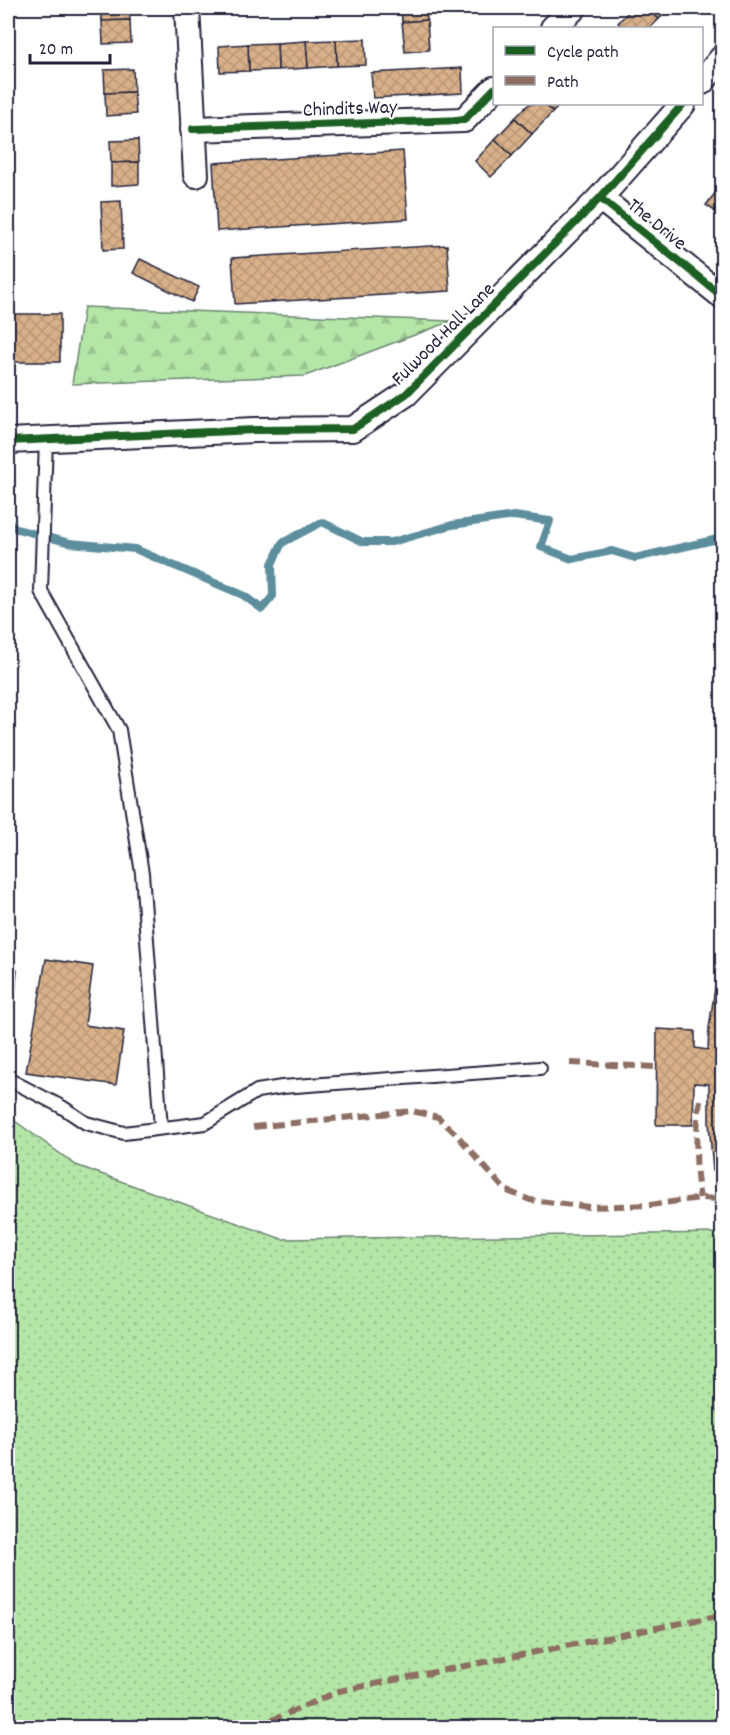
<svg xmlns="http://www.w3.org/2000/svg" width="730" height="1735" font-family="Dekko,sans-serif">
<defs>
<pattern id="grass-dots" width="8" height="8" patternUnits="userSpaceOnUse" patternTransform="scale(1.5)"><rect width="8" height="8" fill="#b4e6a7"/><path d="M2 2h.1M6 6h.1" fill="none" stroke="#9ac591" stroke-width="1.8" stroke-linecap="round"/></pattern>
<pattern id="forest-firs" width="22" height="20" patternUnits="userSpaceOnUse" patternTransform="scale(1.5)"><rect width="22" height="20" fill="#b4e6a7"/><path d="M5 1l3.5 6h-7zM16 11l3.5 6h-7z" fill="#9ac591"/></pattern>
<pattern id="building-cross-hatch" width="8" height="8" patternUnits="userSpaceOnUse" patternTransform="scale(1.5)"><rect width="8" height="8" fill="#d8b089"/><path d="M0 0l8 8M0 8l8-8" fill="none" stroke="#b99777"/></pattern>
</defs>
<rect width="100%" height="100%" fill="#fff"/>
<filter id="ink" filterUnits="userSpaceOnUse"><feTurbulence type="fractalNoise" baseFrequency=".0167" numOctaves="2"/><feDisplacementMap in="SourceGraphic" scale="12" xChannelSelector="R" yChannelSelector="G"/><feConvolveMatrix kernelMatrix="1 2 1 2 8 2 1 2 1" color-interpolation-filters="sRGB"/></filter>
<g filter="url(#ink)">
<polygon fill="url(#grass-dots)" stroke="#6b8471" stroke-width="1.5" points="8,1116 76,1165 282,1239 722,1233 722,1727 8,1727"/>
<polygon fill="url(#forest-firs)" stroke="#6b8471" stroke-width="1.5" points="84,307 452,321 305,376 72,384"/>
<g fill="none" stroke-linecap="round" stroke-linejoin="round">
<polyline stroke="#5d8e9d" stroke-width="8" points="8,522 17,529 70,543 135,549 243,595 262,609 273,596 272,564 282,543 322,522 363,542 392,542 452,525 514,516 550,521 541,547 572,559 612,551 635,558 722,538"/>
</g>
<g fill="url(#building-cross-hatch)" stroke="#22223b" stroke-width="1.5">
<polygon points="101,8 129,8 130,20 102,21"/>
<polygon points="401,8 426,8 427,20 402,22"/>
<polygon points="632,8 646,8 659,19 650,28 624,28 618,23"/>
<polygon points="646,8 669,8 659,19"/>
<polygon points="130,20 131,43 103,44 102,21"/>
<polygon points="427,20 429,50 405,52 402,22"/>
<polygon points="365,39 366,65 337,66 336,40"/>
<polygon points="336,40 337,66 308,68 306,41"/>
<polygon points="306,41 308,68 278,70 277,43"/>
<polygon points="277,43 278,70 249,71 248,44"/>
<polygon points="248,44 249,71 220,72 219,46"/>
<polygon points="462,68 463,93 373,98 371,73"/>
<polygon points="133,69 134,92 105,93 104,70"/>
<polygon points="134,92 136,114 106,116 105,93"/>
<polygon points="529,104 544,104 553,112 532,134 515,118"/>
<polygon points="544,104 561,104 553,112"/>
<polygon points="515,118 532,134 512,156 495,139"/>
<polygon points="495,139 512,156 491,177 475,161"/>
<polygon points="138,140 139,162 111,163 110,141"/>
<polygon points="403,151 408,219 217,231 213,163"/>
<polygon points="139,162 139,184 111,186 111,163"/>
<polygon points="722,184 722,216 706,205"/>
<polygon points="121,201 123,249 103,250 101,202"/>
<polygon points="447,245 450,291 235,304 232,258"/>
<polygon points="140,259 199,287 192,302 133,273"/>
<rect x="8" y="314" width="52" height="48"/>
<polygon points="720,955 722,955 722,1171 713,1171 709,1122 709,1084 694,1083 693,1125 656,1125 657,1029 695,1031 695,1048 708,1050 709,1028"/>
<polygon points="46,959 93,966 85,1025 124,1031 116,1085 26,1072"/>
<polygon points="8,969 17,970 13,1022 8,1021"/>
</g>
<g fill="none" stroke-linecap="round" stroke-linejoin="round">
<g stroke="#22223b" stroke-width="16">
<g id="lane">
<polyline points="46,439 41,591 119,730 142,873 161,1128"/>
<polyline points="8,1079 62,1107 86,1123 124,1133 205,1123 257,1091 282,1087 540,1068"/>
</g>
</g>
<g stroke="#22223b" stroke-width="28">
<g id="street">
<polyline points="187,8 196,175"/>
<polyline points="553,28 574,8"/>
<polyline points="702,82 722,58"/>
<polyline points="193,129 464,120 494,89"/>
<polyline points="600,198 722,296"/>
<polyline points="8,441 255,430 353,429 406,394 600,198 683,104"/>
</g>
</g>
<use href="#lane" stroke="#fff" stroke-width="12"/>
<use href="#street" stroke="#fff" stroke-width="24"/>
<g stroke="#8d6e63" stroke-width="6" stroke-dasharray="12 6" stroke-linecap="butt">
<polyline points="570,1063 656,1067"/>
<path d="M700,1100C696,1133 694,1165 700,1198"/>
<polyline points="253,1127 412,1111 438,1117 456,1134 505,1190 530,1200 589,1207 650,1205 700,1198 722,1199"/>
<polyline points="254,1728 339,1691 722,1615"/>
</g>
<g stroke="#fff" stroke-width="11">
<g id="cycleway">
<polyline points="193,129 464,120 494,89"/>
<polyline points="600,198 722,296"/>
<polyline points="8,441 255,430 353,429 406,394 600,198 683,104"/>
</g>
</g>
<use href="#cycleway" stroke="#1b5e20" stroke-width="8"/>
</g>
</g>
<g text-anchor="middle" stroke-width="4.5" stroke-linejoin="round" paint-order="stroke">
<g font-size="20" fill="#22223b" stroke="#fff">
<text transform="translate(350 107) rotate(-2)" y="7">Chindits Way</text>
<text transform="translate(658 223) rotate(39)" y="7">The Drive</text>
<text transform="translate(442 333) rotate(-45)" y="7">Fulwood Hall Lane</text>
</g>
</g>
<rect width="730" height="1735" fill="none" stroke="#fff" stroke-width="30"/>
<rect x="15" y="15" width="700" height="1705" fill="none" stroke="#22223b" stroke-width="2" filter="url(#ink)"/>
<rect x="493" y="27" width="210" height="78" fill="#ffffff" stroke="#a7a7b1" stroke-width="1.5"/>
<rect x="505" y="46" width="30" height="9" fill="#1b5e20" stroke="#a7a7b1" stroke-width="1.5"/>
<text x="547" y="57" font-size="18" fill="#22223b">Cycle path</text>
<rect x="505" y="76" width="30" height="9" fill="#8d6e63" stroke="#a7a7b1" stroke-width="1.5"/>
<text x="547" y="87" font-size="18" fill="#22223b">Path</text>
<path d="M30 54v9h80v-9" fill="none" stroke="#22223b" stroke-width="3"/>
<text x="39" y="54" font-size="18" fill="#22223b" stroke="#ffffff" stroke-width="4.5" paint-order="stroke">20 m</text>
</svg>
